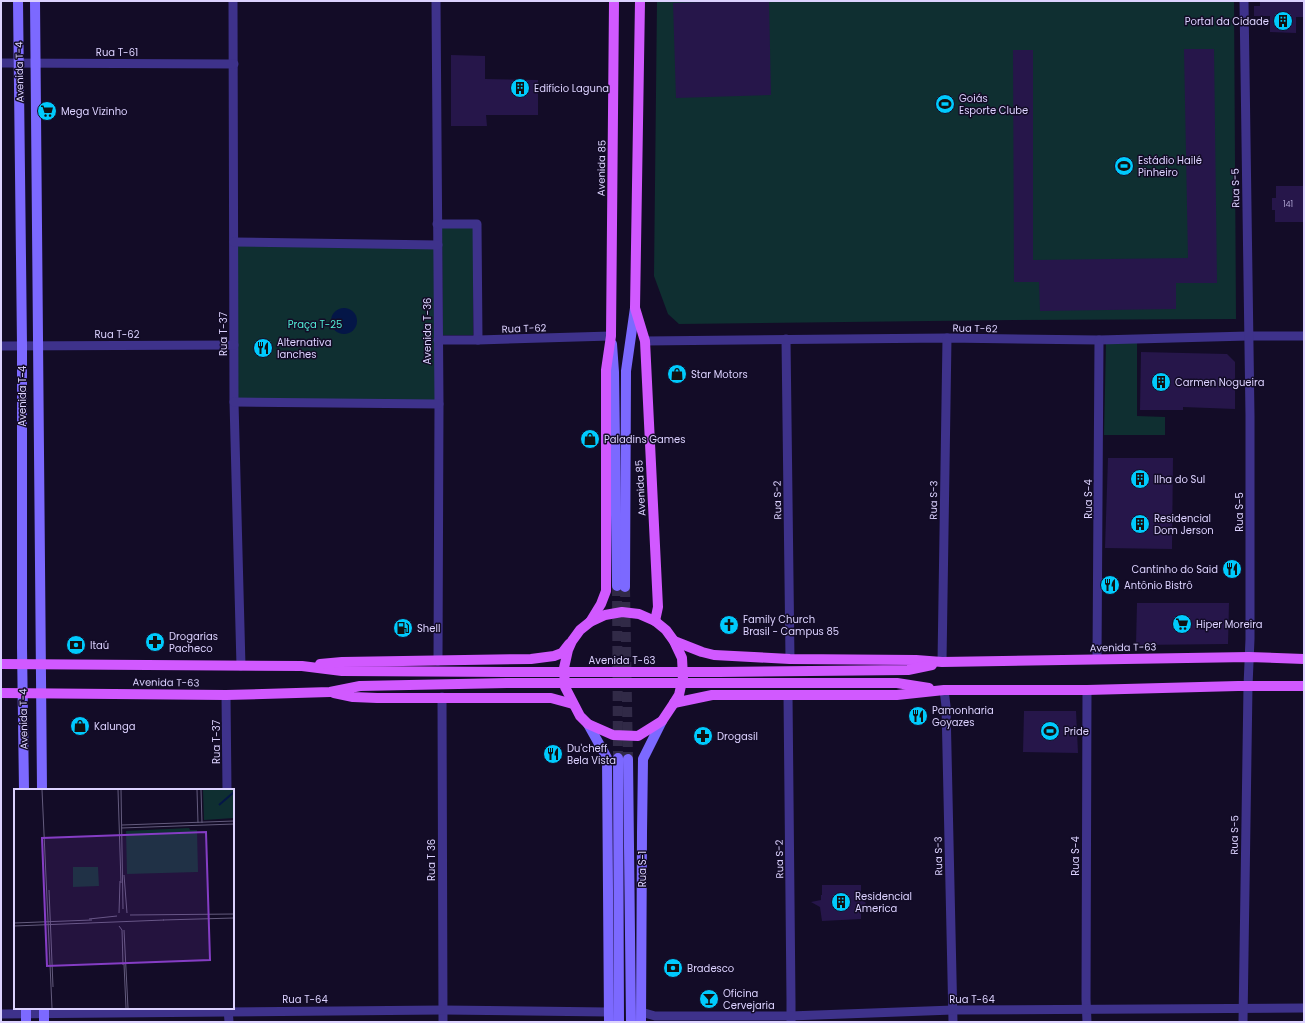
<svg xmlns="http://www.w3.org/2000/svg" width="1305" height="1023" font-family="Poppins,sans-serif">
<rect width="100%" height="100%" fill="#130c27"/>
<g fill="#0f2f31">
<polygon points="657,1 1234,1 1236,319 1014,320 679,324 668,314 654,276"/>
<polygon points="442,228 473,228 473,335 443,335"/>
<polygon points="235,244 434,249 437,402 236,400"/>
<polygon points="1106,343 1137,343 1137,416 1165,417 1165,435 1104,435"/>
</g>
<circle fill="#041647" cx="344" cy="321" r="13"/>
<g fill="#26164a">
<polygon points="735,1 769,1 771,95 676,98 673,3"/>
<polygon points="1260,1 1304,1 1304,17 1296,17 1296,33 1270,32 1270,16 1254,16 1254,6 1260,6"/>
<polygon points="1184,49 1214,49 1217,283 1176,283 1176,309 1040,311 1039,282 1014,282 1013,50 1033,50 1033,260 1188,258"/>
<polygon points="451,55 485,56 485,79 538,80 538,115 486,115 487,126 451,126"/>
<polygon points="1276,186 1304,186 1304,222 1275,222 1275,210 1272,210 1272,198 1276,198"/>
<polygon points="1141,352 1227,354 1235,362 1235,409 1183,407 1183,410 1140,410"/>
<polygon points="1108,458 1173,458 1172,549 1105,548"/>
<polygon points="1137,603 1229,603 1228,644 1136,645"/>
<polygon points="1024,711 1076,711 1078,753 1023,752"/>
<polygon points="822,885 861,885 861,899 866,903 861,908 861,919 822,921 820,907 811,902 821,900 821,895 822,895"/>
</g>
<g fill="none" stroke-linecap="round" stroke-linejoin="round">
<g stroke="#312a47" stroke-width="10" stroke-dasharray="10 5" stroke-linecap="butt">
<polyline points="617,586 618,758"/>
<polyline points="625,587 628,759"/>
</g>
<g stroke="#3e328b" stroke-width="9">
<polyline points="233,1 234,402 241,666"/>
<polyline points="436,1 439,404 438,661"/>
<polyline points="1,63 234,64"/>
<polyline points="437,224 477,224 478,340"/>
<polyline points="234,242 438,245"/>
<polyline points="786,339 790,659"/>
<polyline points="438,340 478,340 611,336"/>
<polyline points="645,341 947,338 1099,340 1248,336 1304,336"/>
<polyline points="1,346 234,345"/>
<polyline points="234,402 439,404"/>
<polyline points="1097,659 1099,340"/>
<polyline points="942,662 947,338"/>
<polyline points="944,690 946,706 953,1022"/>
<polyline points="1087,690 1086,999 1087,1022"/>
<polyline points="226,695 227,790"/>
<polyline points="788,695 791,1001 791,1022"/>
<polyline points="442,697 443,1022"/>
<polyline points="228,1008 229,1022"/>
<polyline points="641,1012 655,1016 790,1016 953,1010 1304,1008"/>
<polyline points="1,1014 443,1010 608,1012"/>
<polyline points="1243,1022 1248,686 1250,639 1250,416 1244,1"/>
</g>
<g stroke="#7c69ff" stroke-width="10">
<polyline points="18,1 22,345 22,648 24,790"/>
<polyline points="35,1 42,790"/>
<polyline points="612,344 614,372 617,586"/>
<polyline points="625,587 626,371 635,308"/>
<polyline points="588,724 607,758 609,1022"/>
<polyline points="618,758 619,1022"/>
<polyline points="628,759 631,1022"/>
<polyline points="26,1008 26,1022"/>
<polyline points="44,1008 44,1022"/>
<polyline points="641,1022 642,833 643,759 662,721"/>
</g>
<g stroke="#d159ff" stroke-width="10">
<polyline points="640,1 635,308 645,341 658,607 655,621"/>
<polygon points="622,612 639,614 655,621 666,630 674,641 682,658 683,677 679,695 674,703 662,721 638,736 613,735 588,724 580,716 565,687 564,668 568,650 572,641 580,630 590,622 605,615"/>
<polyline points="590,622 601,604 606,591 606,370 611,336 614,1"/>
<polyline points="674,641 702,652 714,655 790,659 916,660 942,662 1249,657 1304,659"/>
<polyline points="1,664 302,666 342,671 506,672"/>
<polyline points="320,664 342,662 531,659 554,656 562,653 569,644"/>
<polyline points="719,672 908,670 932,665"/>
<polyline points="717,683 897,683 929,688"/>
<polyline points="1,693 226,695 330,692 360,686 507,683"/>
<polyline points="334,693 353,697 377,698 551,698 573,704"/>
<polyline points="674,703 712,695 897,695 944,690 1087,690 1238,686 1304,686"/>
</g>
<g stroke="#d159ff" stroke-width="10">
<polyline points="506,672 719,672"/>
<polyline points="507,683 717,683"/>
</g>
</g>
<defs>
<g id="building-disc" transform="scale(1)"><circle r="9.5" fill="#00cafd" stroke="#130c27"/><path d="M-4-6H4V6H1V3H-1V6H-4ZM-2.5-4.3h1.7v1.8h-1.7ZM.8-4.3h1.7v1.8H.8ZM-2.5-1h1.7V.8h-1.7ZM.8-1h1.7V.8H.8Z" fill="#111"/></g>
<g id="stadium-disc" transform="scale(1)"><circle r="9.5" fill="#00cafd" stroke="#130c27"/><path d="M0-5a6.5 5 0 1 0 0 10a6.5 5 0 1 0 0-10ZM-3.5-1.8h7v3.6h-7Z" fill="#111"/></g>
<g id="supermarket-disc" transform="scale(1)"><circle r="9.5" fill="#00cafd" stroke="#130c27"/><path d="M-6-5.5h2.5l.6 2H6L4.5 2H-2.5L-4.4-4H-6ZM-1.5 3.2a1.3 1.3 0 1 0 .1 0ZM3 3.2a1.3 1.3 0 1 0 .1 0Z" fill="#111"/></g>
<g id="restaurant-disc" transform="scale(1)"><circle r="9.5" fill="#00cafd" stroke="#130c27"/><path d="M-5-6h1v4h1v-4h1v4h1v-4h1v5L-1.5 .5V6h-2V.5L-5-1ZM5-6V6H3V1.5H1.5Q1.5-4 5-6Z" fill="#111"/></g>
<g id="shop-disc" transform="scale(1)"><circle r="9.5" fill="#00cafd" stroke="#130c27"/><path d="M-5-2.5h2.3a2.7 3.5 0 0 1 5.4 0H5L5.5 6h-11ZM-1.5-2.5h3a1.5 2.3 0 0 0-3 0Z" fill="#111"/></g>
<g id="church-disc" transform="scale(1)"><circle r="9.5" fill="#00cafd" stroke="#130c27"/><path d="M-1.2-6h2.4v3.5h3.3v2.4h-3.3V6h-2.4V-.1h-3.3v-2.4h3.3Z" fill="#111"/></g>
<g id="fuel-disc" transform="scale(1)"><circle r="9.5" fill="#00cafd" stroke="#130c27"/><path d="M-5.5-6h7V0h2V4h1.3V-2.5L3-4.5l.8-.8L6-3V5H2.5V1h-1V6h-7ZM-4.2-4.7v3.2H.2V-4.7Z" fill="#111"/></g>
<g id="pharmacy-disc" transform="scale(1)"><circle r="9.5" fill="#00cafd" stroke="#130c27"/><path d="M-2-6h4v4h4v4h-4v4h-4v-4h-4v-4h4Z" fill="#111"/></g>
<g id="bank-disc" transform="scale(1)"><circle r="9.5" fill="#00cafd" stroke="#130c27"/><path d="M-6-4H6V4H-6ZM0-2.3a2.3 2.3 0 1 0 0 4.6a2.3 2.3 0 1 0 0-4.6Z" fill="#111"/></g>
<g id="bar-disc" transform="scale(1)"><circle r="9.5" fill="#00cafd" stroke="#130c27"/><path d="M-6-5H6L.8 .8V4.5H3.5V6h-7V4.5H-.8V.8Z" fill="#111"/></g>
</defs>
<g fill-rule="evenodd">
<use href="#building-disc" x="1283" y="21"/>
<use href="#building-disc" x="520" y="88"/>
<use href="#stadium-disc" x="945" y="104"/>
<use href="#supermarket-disc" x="47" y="111"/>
<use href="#stadium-disc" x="1124" y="166"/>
<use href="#restaurant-disc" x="263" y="348"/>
<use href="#shop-disc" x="677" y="374"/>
<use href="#building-disc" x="1161" y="382"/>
<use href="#shop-disc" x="590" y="439"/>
<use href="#building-disc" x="1140" y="479"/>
<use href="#building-disc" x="1140" y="524"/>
<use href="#restaurant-disc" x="1232" y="569"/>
<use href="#restaurant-disc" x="1110" y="585"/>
<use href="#supermarket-disc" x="1182" y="624"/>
<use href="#church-disc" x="729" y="625"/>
<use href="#fuel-disc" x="403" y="628"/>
<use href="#pharmacy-disc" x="155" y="642"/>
<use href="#bank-disc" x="76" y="645"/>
<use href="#restaurant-disc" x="918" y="716"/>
<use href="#shop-disc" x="80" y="726"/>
<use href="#stadium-disc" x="1050" y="731"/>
<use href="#pharmacy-disc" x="703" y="736"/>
<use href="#restaurant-disc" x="553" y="754"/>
<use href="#building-disc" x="841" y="902"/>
<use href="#bank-disc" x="673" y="968"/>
<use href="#bar-disc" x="709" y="999"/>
</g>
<g text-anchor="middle" stroke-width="3" stroke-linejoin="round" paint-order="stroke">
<g font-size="8" fill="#aea3d2">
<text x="1288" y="207">141</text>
</g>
<g font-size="10" fill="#dcd2ff" stroke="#130c27" text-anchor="start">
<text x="1269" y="25" text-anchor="end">Portal da Cidade</text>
<text x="534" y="92">Edifício Laguna</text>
<text x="959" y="102">Goiás<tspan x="959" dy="12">Esporte Clube</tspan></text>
<text x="61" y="115">Mega Vizinho</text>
<text x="1138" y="164">Estádio Hailé<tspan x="1138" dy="12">Pinheiro</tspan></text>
<text x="277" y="346">Alternativa<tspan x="277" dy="12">lanches</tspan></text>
<text x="691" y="378">Star Motors</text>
<text x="1175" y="386">Carmen Nogueira</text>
<text x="604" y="443">Paladins Games</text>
<text x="1154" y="483">Ilha do Sul</text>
<text x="1154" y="522">Residencial<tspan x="1154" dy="12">Dom Jerson</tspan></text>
<text x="1218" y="573" text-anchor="end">Cantinho do Said</text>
<text x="1124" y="589">Antônio Bistrô</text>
<text x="743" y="623">Family Church<tspan x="743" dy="12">Brasil - Campus 85</tspan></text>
<text x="1196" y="628">Hiper Moreira</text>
<text x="417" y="632">Shell</text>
<text x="169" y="640">Drogarias<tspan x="169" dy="12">Pacheco</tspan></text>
<text x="90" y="649">Itaú</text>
<text x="932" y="714">Pamonharia<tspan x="932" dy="12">Goyazes</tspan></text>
<text x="94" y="730">Kalunga</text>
<text x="1064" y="735">Pride</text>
<text x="717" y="740">Drogasil</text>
<text x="567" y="752">Du'cheff<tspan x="567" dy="12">Bela Vista</tspan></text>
<text x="855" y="900">Residencial<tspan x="855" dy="12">America</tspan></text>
<text x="687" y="972">Bradesco</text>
<text x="723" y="997">Oficina<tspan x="723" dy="12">Cervejaria</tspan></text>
</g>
<g font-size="10" fill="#dcd2ff" stroke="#130c27">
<text x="117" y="56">Rua T-61</text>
<text transform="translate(19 72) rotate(-91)" y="4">Avenida T-4</text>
<text transform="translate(601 168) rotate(-89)" y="4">Avenida 85</text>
<text transform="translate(1235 188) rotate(-91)" y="4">Rua S-5</text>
<text transform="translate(524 328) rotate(-2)" y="4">Rua T-62</text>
<text transform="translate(975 328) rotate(1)" y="4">Rua T-62</text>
<text transform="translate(427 331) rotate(-90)" y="4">Avenida T-36</text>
<text x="117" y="338">Rua T-62</text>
<text transform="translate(223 334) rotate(-90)" y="4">Rua T-37</text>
<text transform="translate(22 396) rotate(-90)" y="4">Avenida T-4</text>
<text transform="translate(640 488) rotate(-93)" y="4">Avenida 85</text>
<text transform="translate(1088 499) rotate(-90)" y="4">Rua S-4</text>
<text transform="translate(777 500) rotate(-91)" y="4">Rua S-2</text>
<text transform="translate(933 500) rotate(-89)" y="4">Rua S-3</text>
<text transform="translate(1239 512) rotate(-90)" y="4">Rua S-5</text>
<text transform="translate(1123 647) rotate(-1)" y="4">Avenida T-63</text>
<text x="622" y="664">Avenida T-63</text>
<text transform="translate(166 682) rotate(1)" y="4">Avenida T-63</text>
<text transform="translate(23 719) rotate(-91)" y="4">Avenida T-4</text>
<text transform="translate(216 742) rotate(-90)" y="4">Rua T-37</text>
<text transform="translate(1234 835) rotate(-89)" y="4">Rua S-5</text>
<text transform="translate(938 856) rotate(-91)" y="4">Rua S-3</text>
<text transform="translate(1075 856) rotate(-90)" y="4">Rua S-4</text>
<text transform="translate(779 859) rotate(-91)" y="4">Rua S-2</text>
<text transform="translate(431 860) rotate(-90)" y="4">Rua T 36</text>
<text transform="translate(642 869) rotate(-90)" y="4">Rua S-1</text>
<text x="305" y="1003">Rua T-64</text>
<text x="972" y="1003">Rua T-64</text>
</g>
<g font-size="10" fill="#51ecd5" stroke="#130c27">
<text x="315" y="328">Praça T-25</text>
</g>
</g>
<g transform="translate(14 789)">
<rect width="220" height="220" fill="#130c27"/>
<path d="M189,1H220V29L190,31ZM175,39L176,41H183L184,83L113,85L112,42ZM59,78H84L85,97L59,98Z" fill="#0f2f31"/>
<path fill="none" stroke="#041647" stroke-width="2" d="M205,16L220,3"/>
<path fill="none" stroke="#635b7d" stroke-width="1" d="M28,1L38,219M104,1L107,94M107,1L109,120M183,1L184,34M187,1L188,34M108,36L220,32M107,39L220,35M110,86L113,124M35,101L39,198M105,124L106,92M116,126L220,125M75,130L103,127M149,131L220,129M0,134L78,131M0,137L150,131M105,137L108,141L109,176M110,141L114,219M110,175L112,219"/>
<path fill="#853dc5" fill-opacity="0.15" stroke="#853dc5" stroke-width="2" d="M192,43L196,171L33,177L28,49Z"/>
<rect width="220" height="220" fill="none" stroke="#dcd2ff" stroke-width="2"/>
</g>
<rect width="1305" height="1023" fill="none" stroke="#dcd2ff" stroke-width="4"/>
</svg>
